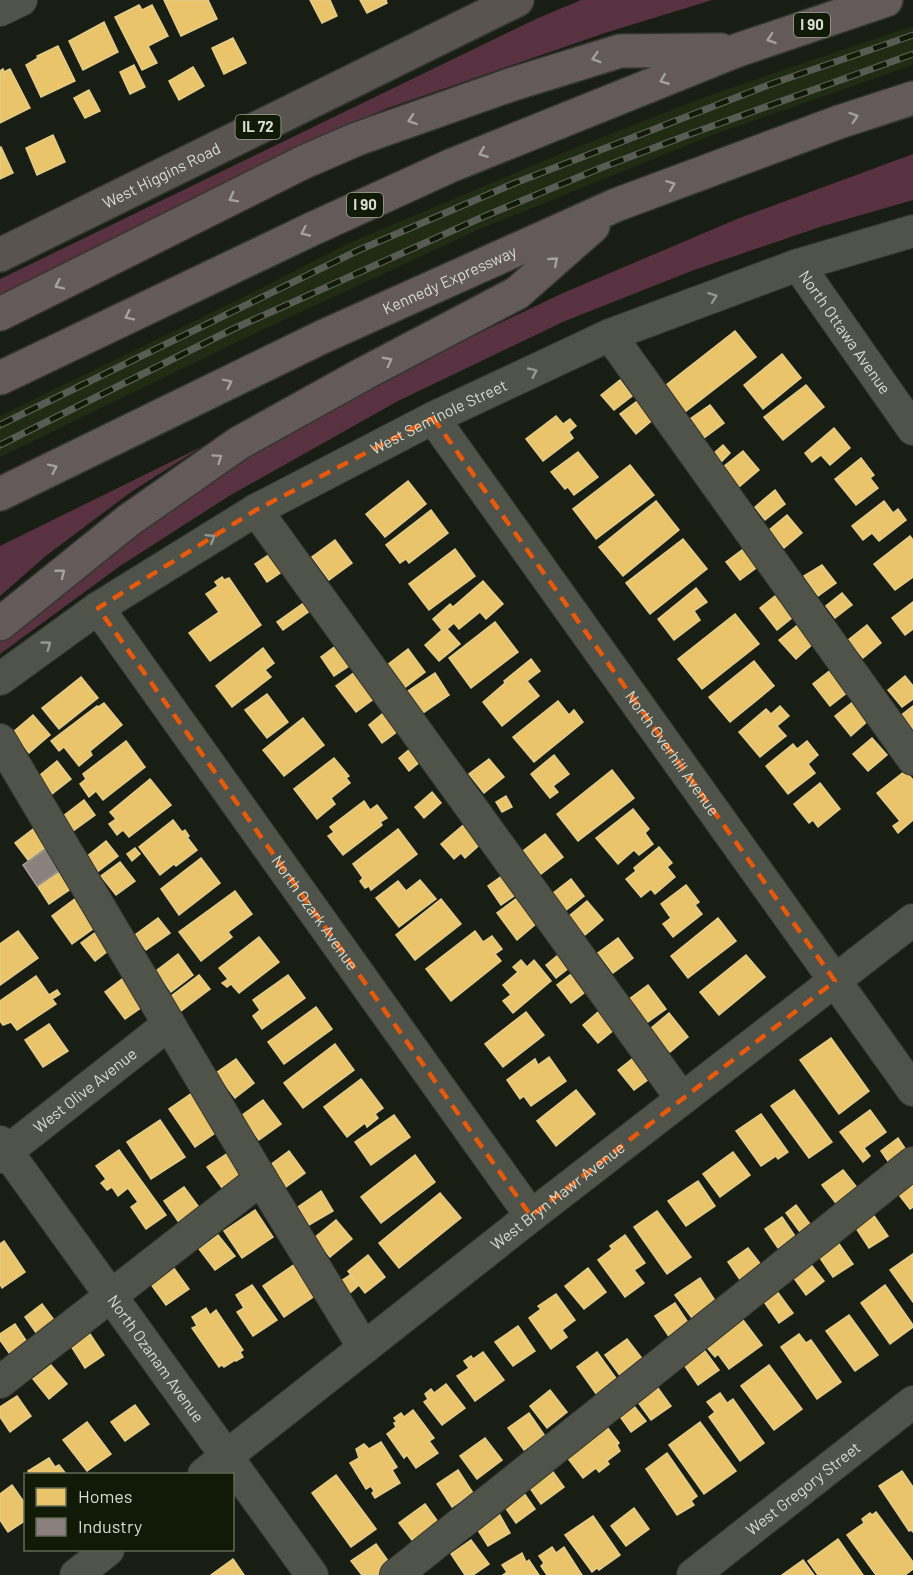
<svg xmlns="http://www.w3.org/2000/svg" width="913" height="1575" font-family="Barlow,sans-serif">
<rect width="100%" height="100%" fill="#191e14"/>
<polygon fill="#202b13" points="913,26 913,65 710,136 480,229 262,330 0,457 0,416 246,296 349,243 570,150 710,95"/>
<g fill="#593241">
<polygon points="581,0 712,0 605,33 388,108 298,146 0,300 0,279 536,19"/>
<polygon points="913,154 913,200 823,226 694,270 565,321 398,401 229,496 120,566 0,654 0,636 39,601 275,437 425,359 563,293 737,219"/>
<polygon points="203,446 131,492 47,555 0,596 0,546"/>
</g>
<g fill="#e9c46a" stroke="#e4cc89" stroke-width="1.5">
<polygon points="164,0 208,0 217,19 181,36"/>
<polygon points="310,0 330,0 337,16 322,23"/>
<polygon points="360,0 386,0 387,3 367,13"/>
<polygon points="139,5 142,10 152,5 168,36 148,46 157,63 142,70 115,17"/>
<polygon points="104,22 118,52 83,70 69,41"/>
<polygon points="233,38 246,63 224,74 212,48"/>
<polygon points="58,46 75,81 41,97 26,65 38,58 37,56"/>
<polygon points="134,65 145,87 130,94 120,72"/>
<polygon points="193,67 204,86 179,100 169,81"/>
<polygon points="3,69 4,72 10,69 30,108 0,123 0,71"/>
<polygon points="89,90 100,111 85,118 74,98"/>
<polygon points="53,135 65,162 37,175 26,148"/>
<polygon points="1,147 13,173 0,179 0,148"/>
<polygon points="735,331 756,357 685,412 665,386"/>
<polygon points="782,354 801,378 763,409 744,385"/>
<polygon points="620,380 632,396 614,410 601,395"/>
<polygon points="806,385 824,407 783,440 764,417"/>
<polygon points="640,399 655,418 636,434 620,414"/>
<polygon points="710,405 724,423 704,438 690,419"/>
<polygon points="556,416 563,424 570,419 576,426 569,432 573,438 543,461 526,439"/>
<polygon points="834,428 850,448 830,465 821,455 812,462 805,453"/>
<polygon points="723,445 730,453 721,462 714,453"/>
<polygon points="743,451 759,470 739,487 723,467"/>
<polygon points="578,452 598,477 574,495 568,487 565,489 551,472"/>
<polygon points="861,458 874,475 870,478 878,488 856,505 835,479"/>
<polygon points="630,465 654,495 596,539 573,509"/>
<polygon points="408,481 426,504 385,537 366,514"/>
<polygon points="775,490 785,504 765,520 755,507"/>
<polygon points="656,501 679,530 623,576 599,547"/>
<polygon points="884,501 893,513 898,509 906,520 879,541 872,533 863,540 852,526"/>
<polygon points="431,510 448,533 409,563 406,559 400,563 386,545"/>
<polygon points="787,515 802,533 784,548 769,530"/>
<polygon points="910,536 913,540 913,577 895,590 874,564"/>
<polygon points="683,539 707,569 650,614 626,583"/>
<polygon points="335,540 352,563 329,580 312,557"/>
<polygon points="746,547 760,565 740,580 726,562"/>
<polygon points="455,549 475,576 429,610 409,584"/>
<polygon points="276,550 289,567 267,582 255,564"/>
<polygon points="822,565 836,583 818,596 804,576"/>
<polygon points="222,577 224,580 229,578 261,625 210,661 189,633 219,612 206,594 218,586 215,582"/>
<polygon points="483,581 503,604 486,619 480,612 459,629 454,623 447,629 460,644 439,661 425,645 442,630 433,619 450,604 453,607"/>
<polygon points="696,588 707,602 694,611 700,620 674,640 658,619"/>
<polygon points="780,592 797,614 777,630 760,608"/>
<polygon points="842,593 852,605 835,618 826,606"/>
<polygon points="305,602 311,610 283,630 277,622"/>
<polygon points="913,602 913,629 905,635 892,618"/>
<polygon points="735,614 759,644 702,689 678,659"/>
<polygon points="495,622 518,652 471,688 449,658"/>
<polygon points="799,624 815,642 796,659 779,640"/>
<polygon points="867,625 881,643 863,658 848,640"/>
<polygon points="341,642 355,662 334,676 321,657"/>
<polygon points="263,648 274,663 265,670 271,677 232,707 216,686"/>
<polygon points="408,649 425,672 403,689 386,666"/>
<polygon points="531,659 540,671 527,681 539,696 502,726 483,702 505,683 504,681"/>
<polygon points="754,661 774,686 730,722 709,697"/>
<polygon points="359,669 379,695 356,712 336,686"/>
<polygon points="832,669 849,691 830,706 813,684"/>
<polygon points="435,673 449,695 423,713 408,691"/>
<polygon points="905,676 913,686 913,699 902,707 888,690"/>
<polygon points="81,677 98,698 59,729 42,708"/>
<polygon points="267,694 288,722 267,738 245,710"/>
<polygon points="558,701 569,715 574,710 583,722 534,762 513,737"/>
<polygon points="854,701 870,719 851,736 835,716"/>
<polygon points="104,703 122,725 90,751 92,755 79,766 64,747 59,751 51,741 97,706 98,707"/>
<polygon points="780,706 789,716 777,726 786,736 760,757 739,732 766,709 771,714"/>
<polygon points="913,706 913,729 912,730 900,716"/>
<polygon points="387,710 402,728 382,743 369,725"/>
<polygon points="33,715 50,735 29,753 13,732"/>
<polygon points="303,718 324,745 284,776 263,750"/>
<polygon points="872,738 887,755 868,771 853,754"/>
<polygon points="126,741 145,767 103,800 96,791 89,797 80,784 86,779 83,774"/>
<polygon points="807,741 818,755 808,764 815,773 788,794 766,766 793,744 797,749"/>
<polygon points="416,744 427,756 409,771 399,758"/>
<polygon points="554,755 569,774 553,786 558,792 550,798 531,774"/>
<polygon points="334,758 349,776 346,778 350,783 331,798 335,804 317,819 294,789"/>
<polygon points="489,759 504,777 484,793 469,774"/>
<polygon points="57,761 71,779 52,794 39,776"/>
<polygon points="612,770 634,798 578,841 557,814"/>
<polygon points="905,771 913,780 913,820 898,833 893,826 900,821 877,793"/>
<polygon points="150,779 171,805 129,837 123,830 117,835 109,824 116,819 110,812"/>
<polygon points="820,783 840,809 818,827 813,820 809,823 794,804"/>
<polygon points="432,792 441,803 424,818 415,807"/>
<polygon points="506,796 512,807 502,812 496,802"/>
<polygon points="84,800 95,815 73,831 62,817"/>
<polygon points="364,801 370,810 377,805 387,818 380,822 382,825 343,855 328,836 334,832 330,827"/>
<polygon points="633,809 649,829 645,833 653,844 639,855 634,850 618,864 596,838"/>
<polygon points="173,820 182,832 185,830 189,836 187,837 197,850 176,866 174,864 160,875 139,847"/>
<polygon points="468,821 484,841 465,858 461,853 454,859 441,844"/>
<polygon points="37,826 50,844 28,860 15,843"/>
<polygon points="398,829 417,854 371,890 369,886 365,888 360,881 363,878 353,864"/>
<polygon points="545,834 563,857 541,874 523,851"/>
<polygon points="106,841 118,856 96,873 85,858"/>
<polygon points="659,847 672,863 667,867 675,877 655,894 651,889 641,897 626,879 636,871 634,868"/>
<polygon points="135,848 140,854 132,861 127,854"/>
<polygon points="201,858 220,883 179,915 161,889"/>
<polygon points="120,862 135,881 116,895 101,876"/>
<polygon points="60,872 72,888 49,904 38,887"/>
<polygon points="506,873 520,892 501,905 488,886"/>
<polygon points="571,879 584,896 565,911 552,894"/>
<polygon points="420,880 436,899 399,927 376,898 398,881 406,891"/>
<polygon points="686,885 699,902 695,905 702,914 673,937 663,924 671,918 661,904"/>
<polygon points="235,891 252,914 228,932 232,937 201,961 179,932"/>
<polygon points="76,898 97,926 72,944 52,916"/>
<polygon points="517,898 536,924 517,940 497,913"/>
<polygon points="441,899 461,924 415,960 396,935"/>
<polygon points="587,901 603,920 585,935 569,916"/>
<polygon points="158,918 170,933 146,950 135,935"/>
<polygon points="718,918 736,941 688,978 671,956"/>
<polygon points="100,929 113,947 95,961 81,943"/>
<polygon points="18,931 38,958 0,985 0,944"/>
<polygon points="475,931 483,942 492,936 502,949 495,954 501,961 451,1001 426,969"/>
<polygon points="259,937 279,962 239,993 231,984 227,987 222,983 228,979 219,968"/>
<polygon points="618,938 633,958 613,973 598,953"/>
<polygon points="564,950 574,964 556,978 546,965"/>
<polygon points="178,954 193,975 171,992 156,971"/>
<polygon points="746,955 765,977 719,1015 700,992"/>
<polygon points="521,960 527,967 534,960 551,981 513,1013 503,1001 511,995 503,985 518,972 513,967"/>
<polygon points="575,971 589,989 571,1003 557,985"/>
<polygon points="129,974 145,1005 125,1019 105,992"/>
<polygon points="199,975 210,989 181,1011 170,997"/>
<polygon points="288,975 305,998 262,1029 253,1016 260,1010 253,1000"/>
<polygon points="36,976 49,995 57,990 60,994 52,999 56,1004 17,1030 11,1022 3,1025 0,1021 0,1001"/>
<polygon points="648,985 666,1009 645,1024 628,1000"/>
<polygon points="316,1007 332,1029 284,1064 268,1042"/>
<polygon points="604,1007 620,1025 598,1043 583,1025"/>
<polygon points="526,1012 544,1035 503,1067 485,1044"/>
<polygon points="669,1013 688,1037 670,1052 650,1029"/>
<polygon points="49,1024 68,1051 43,1067 25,1040"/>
<polygon points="831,1038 869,1091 839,1114 800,1060"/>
<polygon points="335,1044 354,1070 303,1108 284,1083"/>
<polygon points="637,1055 653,1076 634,1090 618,1070"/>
<polygon points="549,1057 566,1081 531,1106 524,1096 520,1099 507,1080 535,1059 538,1065"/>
<polygon points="236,1059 254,1083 235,1098 216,1073"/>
<polygon points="361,1079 383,1108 375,1114 378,1118 367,1127 365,1123 347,1137 324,1107"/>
<polygon points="576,1090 595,1114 556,1146 537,1121"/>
<polygon points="794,1090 832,1142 809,1158 771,1106"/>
<polygon points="192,1093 218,1131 195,1147 169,1109"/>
<polygon points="263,1100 281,1124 259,1140 241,1116"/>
<polygon points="870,1110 886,1132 864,1148 870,1156 863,1162 840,1132"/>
<polygon points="761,1114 788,1152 778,1159 776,1156 761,1166 736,1131"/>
<polygon points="394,1115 410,1137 371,1165 355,1142"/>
<polygon points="160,1120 185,1157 151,1179 127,1142"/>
<polygon points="898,1138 910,1156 892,1167 881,1151"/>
<polygon points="119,1150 166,1215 146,1229 131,1207 138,1202 128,1188 118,1196 112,1187 107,1190 101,1183 106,1179 96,1166"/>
<polygon points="231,1151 248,1176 225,1192 207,1167"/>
<polygon points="289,1151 305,1173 286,1187 269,1166"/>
<polygon points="733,1152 750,1175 720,1197 703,1174"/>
<polygon points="415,1155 435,1182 381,1223 361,1197"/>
<polygon points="843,1170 859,1190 838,1206 822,1185"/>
<polygon points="913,1178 913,1207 910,1209 896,1191"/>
<polygon points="698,1181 715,1206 686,1226 668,1201"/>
<polygon points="184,1187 201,1210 180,1224 164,1201"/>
<polygon points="321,1191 333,1211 309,1225 298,1207"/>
<polygon points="440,1193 461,1218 399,1268 379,1243"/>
<polygon points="796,1205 810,1224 800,1232 786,1213"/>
<polygon points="255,1210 273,1237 242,1258 224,1231"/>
<polygon points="657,1211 691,1257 667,1274 634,1227"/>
<polygon points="872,1213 888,1236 869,1248 854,1225"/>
<polygon points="782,1217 795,1236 778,1248 765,1229"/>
<polygon points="336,1220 352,1239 330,1257 314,1238"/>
<polygon points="218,1235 235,1256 215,1270 199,1249"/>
<polygon points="625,1235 645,1263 634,1270 644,1283 625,1297 598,1260 612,1249 610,1246"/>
<polygon points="4,1241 25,1272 2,1288 0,1284 0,1244"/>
<polygon points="837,1241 853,1264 833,1277 818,1255"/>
<polygon points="748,1248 762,1266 741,1281 728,1262"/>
<polygon points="913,1254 913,1302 890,1270"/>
<polygon points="368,1255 385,1277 365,1293 348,1271"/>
<polygon points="808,1261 824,1281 806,1295 791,1274"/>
<polygon points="295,1264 316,1295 284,1317 263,1286"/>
<polygon points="173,1267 189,1289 166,1305 150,1283"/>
<polygon points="588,1268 606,1292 584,1309 565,1286"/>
<polygon points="350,1275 358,1286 350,1293 341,1281"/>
<polygon points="700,1278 716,1302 692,1318 675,1295"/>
<polygon points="252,1285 277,1320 253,1336 237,1312 244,1308 236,1295"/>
<polygon points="885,1285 913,1325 913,1327 890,1344 861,1303"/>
<polygon points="776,1290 793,1313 779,1323 762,1299"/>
<polygon points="556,1294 575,1320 562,1330 567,1337 551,1349 529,1318 541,1309 538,1306"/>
<polygon points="675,1303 689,1324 670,1338 655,1316"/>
<polygon points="42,1304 57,1324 39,1337 25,1317"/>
<polygon points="206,1308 210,1315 216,1310 243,1350 240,1352 243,1357 236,1361 235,1360 224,1367 222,1365 219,1367 192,1328 197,1326 192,1317"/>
<polygon points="849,1315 878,1355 855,1371 826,1331"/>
<polygon points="740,1316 762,1345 729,1369 718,1354 715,1357 704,1344"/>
<polygon points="15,1324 29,1345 12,1357 0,1340 0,1334"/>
<polygon points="518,1326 535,1351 513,1366 495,1342"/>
<polygon points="90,1334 104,1355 85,1368 71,1346"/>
<polygon points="799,1334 806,1343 811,1340 841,1382 817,1399 781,1347"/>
<polygon points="627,1339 644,1361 621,1377 605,1355"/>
<polygon points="702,1347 719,1370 698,1385 682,1362"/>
<polygon points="483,1352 504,1380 475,1401 457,1376 469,1368 464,1361 471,1356 473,1359"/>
<polygon points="597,1352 618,1381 597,1395 577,1367"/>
<polygon points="51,1365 67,1384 49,1399 33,1379"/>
<polygon points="769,1365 802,1409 774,1430 741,1386"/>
<polygon points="446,1384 465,1408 442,1425 424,1402 428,1399 425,1394 431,1389 434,1393"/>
<polygon points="655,1384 671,1406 651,1420 635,1398"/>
<polygon points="550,1390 567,1412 547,1428 530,1406"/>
<polygon points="720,1393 727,1403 733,1399 764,1443 740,1461 709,1417 715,1412 707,1402"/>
<polygon points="17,1396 31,1416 10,1432 0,1417 0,1407"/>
<polygon points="630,1401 646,1421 631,1432 616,1411"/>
<polygon points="135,1405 149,1424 125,1441 111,1422"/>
<polygon points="413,1410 434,1438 429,1441 438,1453 416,1468 407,1455 404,1458 387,1434 396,1427 394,1423 397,1422 394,1418 401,1413 404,1417"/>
<polygon points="529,1413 545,1436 524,1450 508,1428"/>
<polygon points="87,1422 111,1454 87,1471 63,1440"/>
<polygon points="700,1422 736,1471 704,1494 669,1445"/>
<polygon points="607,1427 619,1443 617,1445 620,1451 607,1461 609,1464 599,1472 596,1468 583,1478 566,1456"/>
<polygon points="485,1438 502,1460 477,1479 460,1456"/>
<polygon points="381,1442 397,1467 392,1470 400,1483 375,1498 372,1493 374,1491 371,1486 366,1489 350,1463 359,1458 356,1449 364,1444 369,1449"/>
<polygon points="667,1453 697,1496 691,1501 694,1505 677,1515 646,1469"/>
<polygon points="49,1458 55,1467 59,1465 66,1474 30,1474 28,1471"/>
<polygon points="548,1465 564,1487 541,1504 525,1481"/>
<polygon points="458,1470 473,1493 452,1507 437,1484"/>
<polygon points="902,1471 913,1487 913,1532 911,1530 909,1531 879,1486"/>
<polygon points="336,1475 376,1529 351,1547 312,1493"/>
<polygon points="12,1485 26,1505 26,1520 8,1532 0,1520 0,1494"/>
<polygon points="519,1486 535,1509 516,1523 500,1500"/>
<polygon points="425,1504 441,1526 415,1544 399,1523"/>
<polygon points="634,1508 649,1529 626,1546 611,1526"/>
<polygon points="497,1510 510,1533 488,1546 474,1524"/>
<polygon points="876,1512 913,1562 913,1569 905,1575 876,1575 847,1535 864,1523 862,1519 870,1513 872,1515"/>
<polygon points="593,1516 620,1555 599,1570 597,1568 592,1572 565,1535"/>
<polygon points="838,1539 863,1575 818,1575 808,1561"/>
<polygon points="471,1540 489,1564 473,1575 465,1575 451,1554"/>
<polygon points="376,1544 391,1565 378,1575 362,1575 351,1561"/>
<polygon points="552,1547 556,1553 564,1547 582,1575 547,1575 541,1566 544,1563 539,1556"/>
<polygon points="522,1553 526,1562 529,1560 539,1575 503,1575 507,1572 502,1565"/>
<polygon points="233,1559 244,1575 211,1575"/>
<polygon points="803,1560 814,1575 782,1575"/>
</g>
<polygon fill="#8a817c" stroke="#a19d96" stroke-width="1.5" points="46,849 60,870 37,886 23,865"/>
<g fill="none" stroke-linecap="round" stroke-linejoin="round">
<g stroke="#33372f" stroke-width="34">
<g id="minor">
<polyline points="0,10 21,0"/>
<path id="s1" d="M798,265L913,429"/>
<polyline points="610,335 913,759"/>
<path id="s2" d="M433,418L913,1090"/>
<polyline points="256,510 682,1099"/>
<path id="s3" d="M98,608L531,1216"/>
<path id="s4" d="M0,679L98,608L256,510L433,418L610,335L798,265L913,231"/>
<polyline points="0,740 261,1179 364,1348"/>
<path id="s5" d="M0,1142L312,1575"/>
<path id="s6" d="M0,1157L169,1024"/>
<polyline points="0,1382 261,1179"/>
<path id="s7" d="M204,1474L531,1216L913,920"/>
<polyline points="76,1575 108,1550"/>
<polyline points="396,1575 913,1163"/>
<path id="s8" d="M693,1575L913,1402"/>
</g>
</g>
<g stroke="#33372f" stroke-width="36">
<g id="major">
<path id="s9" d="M0,255L517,0"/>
</g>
</g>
<g stroke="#33372f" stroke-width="36">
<g id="highway">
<polyline points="0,314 304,162 357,139 510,85 620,51 721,50"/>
<polyline points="0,378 312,229 450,166 738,50 886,0"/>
<path id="s10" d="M0,494L322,337L616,205L839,122L913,98"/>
<polyline points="0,624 129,520 239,443 365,373 517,293 593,226"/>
</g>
</g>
<use href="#minor" stroke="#4f534a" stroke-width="32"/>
<use href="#major" stroke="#595450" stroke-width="33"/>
<use href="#highway" stroke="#645a5a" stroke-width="33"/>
<g stroke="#585c54" stroke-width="7">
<g id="rail">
<polyline points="0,425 359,250 515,183 771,84 913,35"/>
<polyline points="0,445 233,329 485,216 598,169 693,133 913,54"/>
</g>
</g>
<use href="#rail" stroke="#111907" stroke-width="4.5" stroke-dasharray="14" stroke-linecap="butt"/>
</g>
<defs><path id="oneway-chevron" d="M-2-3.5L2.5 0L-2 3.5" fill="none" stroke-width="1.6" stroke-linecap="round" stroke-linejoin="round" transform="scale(1.5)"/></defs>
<g stroke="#a3a39b">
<use href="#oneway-chevron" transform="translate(771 39) rotate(161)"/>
<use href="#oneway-chevron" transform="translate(596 58) rotate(163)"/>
<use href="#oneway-chevron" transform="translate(664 80) rotate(158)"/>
<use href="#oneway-chevron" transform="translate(854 117) rotate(-18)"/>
<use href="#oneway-chevron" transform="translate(412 120) rotate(161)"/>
<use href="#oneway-chevron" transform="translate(483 153) rotate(158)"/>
<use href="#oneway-chevron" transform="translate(671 185) rotate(-21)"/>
<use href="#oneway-chevron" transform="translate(233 198) rotate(153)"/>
<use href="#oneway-chevron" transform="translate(305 232) rotate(155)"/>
<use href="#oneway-chevron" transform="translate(554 261) rotate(-41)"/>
<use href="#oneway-chevron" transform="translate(59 285) rotate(154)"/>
<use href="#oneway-chevron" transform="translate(129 316) rotate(154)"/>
<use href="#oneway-chevron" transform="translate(388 361) rotate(-28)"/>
<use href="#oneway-chevron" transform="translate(228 383) rotate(-26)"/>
<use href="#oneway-chevron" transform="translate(218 458) rotate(-35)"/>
<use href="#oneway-chevron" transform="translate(53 468) rotate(-26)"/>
<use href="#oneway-chevron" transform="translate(61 573) rotate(-38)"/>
</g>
<g stroke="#93988e">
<use href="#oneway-chevron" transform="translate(713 297) rotate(-20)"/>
<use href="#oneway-chevron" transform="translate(533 372) rotate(-25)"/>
<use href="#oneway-chevron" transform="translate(211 538) rotate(-32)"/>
<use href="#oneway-chevron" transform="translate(47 645) rotate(-36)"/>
</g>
<path fill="none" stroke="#e8590c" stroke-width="4.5" stroke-dasharray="12 8" stroke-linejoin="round" d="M433,418L835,981L531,1216L98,608L256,510Z"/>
<g text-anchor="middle" stroke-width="6" stroke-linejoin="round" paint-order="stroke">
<g fill="#111907" stroke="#9ca394" stroke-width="1.5">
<rect x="794" y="13" width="36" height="24" rx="4.5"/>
<rect x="235.5" y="115" width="45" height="24" rx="4.5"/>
<rect x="347" y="193" width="36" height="24" rx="4.5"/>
</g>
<g font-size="15" font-weight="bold" fill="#d7ded1">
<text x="812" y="30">I 90</text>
<text x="258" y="132">IL 72</text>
<text x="365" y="210">I 90</text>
</g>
<g font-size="16" fill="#d7ded1" stroke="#111907">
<text dy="6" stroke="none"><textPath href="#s9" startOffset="180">West Higgins Road</textPath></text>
<text dy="6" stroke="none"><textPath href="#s10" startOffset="498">Kennedy Expressway</textPath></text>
<text dy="6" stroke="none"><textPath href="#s1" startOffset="82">North Ottawa Avenue</textPath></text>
<text dy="6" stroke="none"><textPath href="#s4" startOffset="512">West Seminole Street</textPath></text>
<text dy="6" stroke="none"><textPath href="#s2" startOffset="412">North Overhill Avenue</textPath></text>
<text dy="6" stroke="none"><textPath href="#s3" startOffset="374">North Ozark Avenue</textPath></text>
<text dy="6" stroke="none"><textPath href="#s6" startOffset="108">West Olive Avenue</textPath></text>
<text dy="6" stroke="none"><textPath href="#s7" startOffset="450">West Bryn Mawr Avenue</textPath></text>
<text dy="6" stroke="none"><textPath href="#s5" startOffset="267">North Ozanam Avenue</textPath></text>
<text dy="6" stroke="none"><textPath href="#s8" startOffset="140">West Gregory Street</textPath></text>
</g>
</g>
<rect x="24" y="1473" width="210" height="78" fill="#111907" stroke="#606858" stroke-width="1.5"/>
<rect x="36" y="1488" width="30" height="18" fill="#e9c46a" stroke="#606858" stroke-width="1.5"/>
<text x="78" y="1503" font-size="18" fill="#d7ded1">Homes</text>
<rect x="36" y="1518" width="30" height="18" fill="#8a817c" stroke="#606858" stroke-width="1.5"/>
<text x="78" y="1533" font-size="18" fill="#d7ded1">Industry</text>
</svg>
